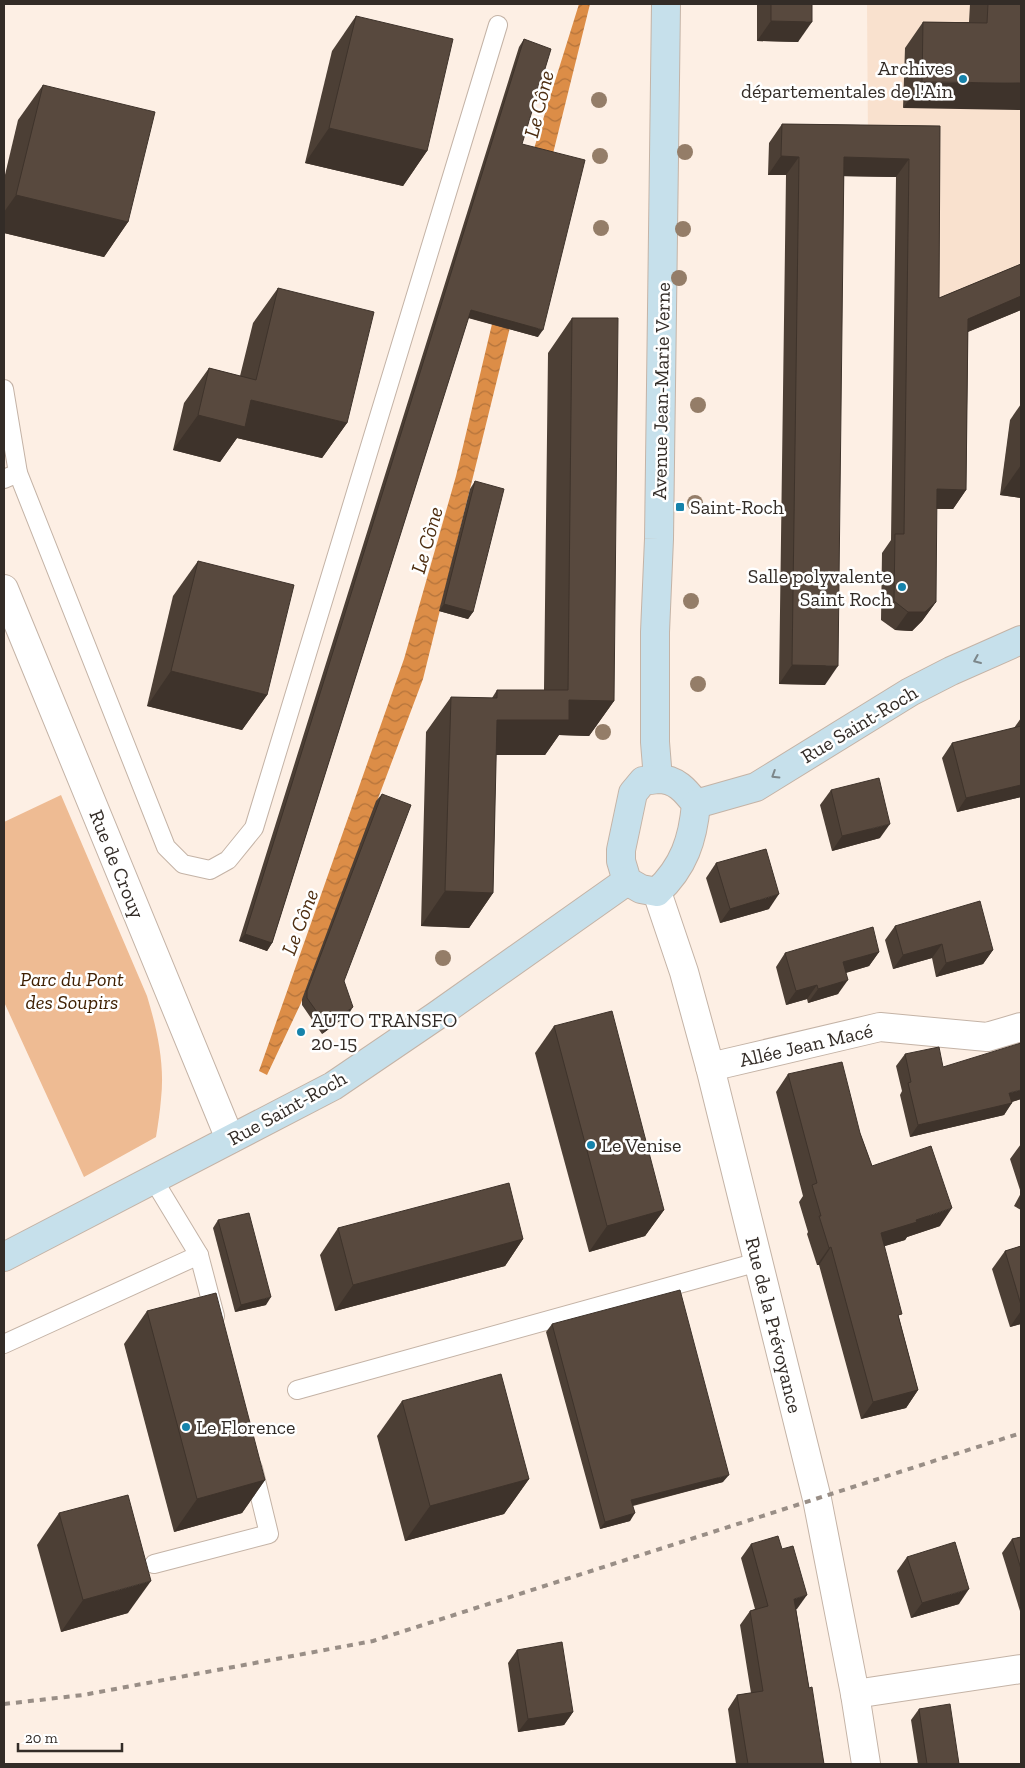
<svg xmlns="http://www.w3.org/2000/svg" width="1025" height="1768" font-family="'Zilla Slab',serif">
<defs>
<pattern id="water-waves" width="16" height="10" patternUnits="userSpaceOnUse" patternTransform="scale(1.25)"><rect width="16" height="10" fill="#dc8d47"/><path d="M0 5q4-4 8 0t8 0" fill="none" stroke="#b3733b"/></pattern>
</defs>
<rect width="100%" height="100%" fill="#fdefe4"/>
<polygon fill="#f9e1ce" points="867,4 1021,4 1021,277 926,317 927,145 868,144"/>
<path fill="#eebb93" d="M61,795L147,996C157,1029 165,1064 161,1099C160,1112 158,1124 156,1137L84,1177L4,1002V822Z"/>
<polygon fill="url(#water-waves)" points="579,4 590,4 423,679 301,1003 267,1075 259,1071 404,659 456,476 532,155"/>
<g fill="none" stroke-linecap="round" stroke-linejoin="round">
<g stroke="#c4b3a6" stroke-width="20">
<g id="lane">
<polyline points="4,389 18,473 166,847 183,864 210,870 228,860 254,828 498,25"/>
<polyline points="4,479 18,473"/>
<polyline points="153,1179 199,1255 215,1316"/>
<polyline points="4,1344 199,1255"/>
<polyline points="297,1390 758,1262"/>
<polyline points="154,1564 269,1534 253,1468"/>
</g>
</g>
<g stroke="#c4b3a6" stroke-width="30">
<g id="street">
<polyline points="4,589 230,1139"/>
<polyline points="657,892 684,972 710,1067 817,1499 855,1694 866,1764"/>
<polyline points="710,1067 880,1027 987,1037 1021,1027"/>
<polyline points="855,1694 1021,1669"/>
</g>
</g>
<g stroke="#c4b3a6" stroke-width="30">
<g id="secondary">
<polyline points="658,779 655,742 655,632 659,539 666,4"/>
<path d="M658,779C676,779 685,790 696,804C693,839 684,867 657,892L641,889L627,881L621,861V850L633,793L643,781Z"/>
<polyline points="696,804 756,787 910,692 951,671 1021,640"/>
<polyline points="4,1257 333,1086 436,1016 627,881"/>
</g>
</g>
<use href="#lane" stroke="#fff" stroke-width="18"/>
<use href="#street" stroke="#fff" stroke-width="28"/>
<use href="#secondary" stroke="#c6e0eb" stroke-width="28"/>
<polyline stroke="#998e86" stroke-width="4" stroke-dasharray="6 6" stroke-linecap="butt" points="4,1704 83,1695 373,1641 1021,1433"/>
</g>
<g fill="#947d68">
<circle cx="599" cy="100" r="8"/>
<circle cx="685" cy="152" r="8"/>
<circle cx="600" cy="156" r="8"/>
<circle cx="601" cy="228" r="8"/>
<circle cx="683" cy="229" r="8"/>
<circle cx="679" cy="278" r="8"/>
<circle cx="698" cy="405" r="8"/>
<circle cx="695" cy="503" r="8"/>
<circle cx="691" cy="601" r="8"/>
<circle cx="698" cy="684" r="8"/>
<circle cx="603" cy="732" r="8"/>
<circle cx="443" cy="958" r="8"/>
</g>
<g fill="#4c3f35">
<polygon points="757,4 812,4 798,42 757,41"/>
<polygon points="970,4 1021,4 903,108 905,48 923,22 969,22"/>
<polygon points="356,16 427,151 403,186 305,163 332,51"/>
<polygon points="524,39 522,144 538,337 468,318 272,943 267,951 239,941 519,47"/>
<polygon points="43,85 128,222 104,257 4,233 4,179 18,120"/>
<polygon points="782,124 940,126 939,298 1021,264 1021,310 968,332 966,490 953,509 936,509 936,602 922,621 912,631 895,630 881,620 882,553 891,540 896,177 844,176 825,685 779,684 786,175 768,175 769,143"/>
<polygon points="278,288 347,423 322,458 237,438 220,462 173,450 184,403 209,368 240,376 253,323"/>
<polygon points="572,318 614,701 589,736 559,735 545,755 496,755 493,893 469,928 421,926 426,732 451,697 492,698 497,690 544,690 548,353"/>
<polygon points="1021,404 1021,498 1000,495 1010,420"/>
<polygon points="475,481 473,612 468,619 439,611 470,489"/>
<polygon points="198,561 267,695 242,730 147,706 173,596"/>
<polygon points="1021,718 1021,797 957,812 942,758 952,743 1014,728"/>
<polygon points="831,790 880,838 832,851 820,805"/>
<polygon points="382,794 344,981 348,1015 322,1034 302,1005 302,999 376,801"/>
<polygon points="716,863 769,909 720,923 706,878"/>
<polygon points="895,926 993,950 983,964 936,977 932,958 893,969 885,940"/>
<polygon points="879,952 869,966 846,973 838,994 808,1003 807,999 786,1005 776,967 785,953"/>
<polygon points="554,1026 664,1210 645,1236 589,1252 535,1053"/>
<polygon points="905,1054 943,1067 1021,1099 1012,1102 1004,1115 910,1137 900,1095 902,1091 896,1066"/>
<polygon points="788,1074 860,1133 872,1166 940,1226 907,1237 905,1240 884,1246 899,1318 918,1390 906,1408 861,1419 819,1265 817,1265 807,1234 808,1232 799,1202 803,1196 776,1092"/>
<polygon points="1021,1144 1021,1210 1014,1206 1021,1193 1010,1159"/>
<polygon points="218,1220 266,1305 235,1312 213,1228"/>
<polygon points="338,1228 523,1239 505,1266 335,1311 320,1255"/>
<polygon points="1021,1246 1021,1324 1010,1327 992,1269 1005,1251"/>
<polygon points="147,1311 265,1480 242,1513 174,1532 124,1344"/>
<polygon points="552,1324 723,1482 633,1506 630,1521 600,1529 546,1332"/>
<polygon points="402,1401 529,1479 504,1514 405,1541 377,1436"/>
<polygon points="59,1513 128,1613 61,1632 37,1545"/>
<polygon points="1021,1537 1021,1610 1020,1611 1002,1553 1012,1539"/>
<polygon points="751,1544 797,1609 796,1609 809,1688 824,1764 736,1764 728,1709 737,1695 751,1693 740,1625 750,1611 755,1609 741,1558"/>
<polygon points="907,1557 959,1604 911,1618 897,1571"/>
<polygon points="517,1650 573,1712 564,1725 518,1732 508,1663"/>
<polygon points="919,1709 959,1764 918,1764 911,1720"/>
</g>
<g fill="#3e332b">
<polygon points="771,21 812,22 798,42 757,41"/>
<polygon points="922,82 1021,83 1021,110 903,108"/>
<polygon points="329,128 427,151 403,186 305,163"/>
<polygon points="781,156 799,157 786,175 768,175"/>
<polygon points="844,157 909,159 896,177 831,176"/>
<polygon points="16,195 128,222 104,257 4,233 4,212"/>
<polygon points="1021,296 1021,310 955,337 968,319"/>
<polygon points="471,310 543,330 538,337 466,317"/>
<polygon points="251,400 347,423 322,458 237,438 220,462 173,450 198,415"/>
<polygon points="1021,465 1021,498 1000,495"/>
<polygon points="937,489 966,490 953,509 924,508"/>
<polygon points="936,602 922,621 912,631 895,630 908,612"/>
<polygon points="444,604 473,612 468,619 439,611"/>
<polygon points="792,665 838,666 825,685 779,684"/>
<polygon points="171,671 267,695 242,730 147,706"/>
<polygon points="569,700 614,701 589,736 559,735 545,755 473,755 497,720"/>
<polygon points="1021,785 1021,797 957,812 966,798"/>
<polygon points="890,824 880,838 832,851 842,836"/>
<polygon points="445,891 493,893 469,928 421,926"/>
<polygon points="779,894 769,909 720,923 730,909"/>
<polygon points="245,934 272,943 267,951 239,941"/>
<polygon points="942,944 932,958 893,969 903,955"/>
<polygon points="993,950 983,964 936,977 946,963"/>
<polygon points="879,952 869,966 834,976 843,962"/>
<polygon points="848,980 838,994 808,1003 818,989"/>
<polygon points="817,985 807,999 786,1005 796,991"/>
<polygon points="353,1007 348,1015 322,1034 327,1026"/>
<polygon points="1021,1090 1021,1099 1001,1105 1009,1093"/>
<polygon points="1012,1103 1004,1115 910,1137 918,1125"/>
<polygon points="952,1208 940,1226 907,1237 905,1240 869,1251 881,1233 916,1220"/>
<polygon points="664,1210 645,1236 589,1252 607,1226"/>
<polygon points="523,1239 505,1266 335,1311 353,1285"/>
<polygon points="831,1247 819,1265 817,1265 829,1248"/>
<polygon points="271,1297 266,1305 235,1312 241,1305"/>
<polygon points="1021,1311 1021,1324 1010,1327"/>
<polygon points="918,1390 906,1408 861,1419 873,1402"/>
<polygon points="729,1475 723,1482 626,1507 631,1500"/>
<polygon points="529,1479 504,1514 405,1541 430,1506"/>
<polygon points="265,1480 242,1513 174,1532 197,1499"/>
<polygon points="635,1513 630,1521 600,1529 605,1522"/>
<polygon points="151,1581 128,1613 61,1632 83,1600"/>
<polygon points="969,1589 959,1604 911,1618 922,1603"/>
<polygon points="807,1595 797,1609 785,1613 794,1599"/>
<polygon points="573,1712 564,1725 518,1732 528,1719"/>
</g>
<g fill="#58493e" stroke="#3e332b">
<polygon points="771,4 812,4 812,22 771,21"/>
<polygon points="988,4 1021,4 1021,83 922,82 923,22 987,23"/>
<polygon points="356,16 453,39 427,151 329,128"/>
<polygon points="524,39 551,49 522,144 585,160 543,330 471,310 272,943 245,934"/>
<polygon points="43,85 155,112 128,222 16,195"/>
<polygon points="782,124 940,126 939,298 1021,264 1021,296 968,319 966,490 937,489 936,602 925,612 908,612 894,601 895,534 904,534 909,159 844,157 838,666 792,665 799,157 781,156"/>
<polygon points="278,288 374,312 347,423 251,400 245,427 198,415 209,368 256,380"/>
<polygon points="572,318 618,318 614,701 569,700 569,720 497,720 493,893 445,891 451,697 497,698 497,690 568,690"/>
<polygon points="475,481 504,489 473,612 444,604"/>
<polygon points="198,561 294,585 267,695 171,671"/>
<polygon points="1021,726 1021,785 966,798 952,743"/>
<polygon points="879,778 890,824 842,836 831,790"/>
<polygon points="382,794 411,805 344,981 353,1007 327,1026 307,998 307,991"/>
<polygon points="766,849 779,894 730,909 716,863"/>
<polygon points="980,901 993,950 946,963 942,944 903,955 895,926"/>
<polygon points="873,927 879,952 843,962 848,980 818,989 817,985 796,991 785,953"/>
<polygon points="612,1011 664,1210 607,1226 554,1026"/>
<polygon points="1021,1043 1021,1090 1009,1093 1012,1103 918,1125 908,1083 911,1082 905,1054 939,1047 943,1067"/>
<polygon points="842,1062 860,1133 872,1166 931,1146 952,1208 916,1220 917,1222 881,1233 902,1314 898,1315 918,1390 873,1402 831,1247 829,1248 819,1216 821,1216 812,1185 817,1183 788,1074"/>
<polygon points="509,1183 523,1239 353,1285 338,1228"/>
<polygon points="249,1213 271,1297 241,1305 218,1220"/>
<polygon points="1021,1246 1021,1305 1005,1251"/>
<polygon points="680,1290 729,1475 631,1500 635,1513 605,1522 552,1324"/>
<polygon points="216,1293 265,1480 197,1499 147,1311"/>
<polygon points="501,1374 529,1479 430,1506 402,1401"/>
<polygon points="128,1495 151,1581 83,1600 59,1513"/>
<polygon points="778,1536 782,1549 793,1546 807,1595 794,1599 809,1688 812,1687 824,1764 748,1764 737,1695 763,1691 750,1611 768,1606 751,1544"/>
<polygon points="1021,1537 1021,1569 1012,1539"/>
<polygon points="955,1542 969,1589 922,1603 907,1557"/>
<polygon points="562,1642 573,1712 528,1719 517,1650"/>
<polygon points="950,1704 959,1764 927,1764 919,1709"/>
</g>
<defs><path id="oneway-chevron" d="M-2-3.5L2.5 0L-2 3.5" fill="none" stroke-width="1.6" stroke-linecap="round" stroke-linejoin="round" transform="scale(1.25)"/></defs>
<g stroke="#7c8689">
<use href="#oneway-chevron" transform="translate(977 660) rotate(157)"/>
<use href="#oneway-chevron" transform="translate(775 775) rotate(148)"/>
</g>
<g fill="#1683ab" stroke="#fff" stroke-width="2">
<circle cx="963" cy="79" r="5"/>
<rect x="675" y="502" width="10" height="10" rx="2.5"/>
<circle cx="902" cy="587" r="5"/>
<circle cx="301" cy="1032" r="5"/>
<circle cx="591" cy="1145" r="5"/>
<circle cx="186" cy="1427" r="5"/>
</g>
<g text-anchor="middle" stroke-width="5" stroke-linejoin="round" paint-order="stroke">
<g font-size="20" fill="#332c27" stroke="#fff" text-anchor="start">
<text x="953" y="75" text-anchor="end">Archives<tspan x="953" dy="23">départementales de l'Ain</tspan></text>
<text x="690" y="514">Saint-Roch</text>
<text x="892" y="583" text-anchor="end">Salle polyvalente<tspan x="892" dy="23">Saint Roch</tspan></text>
<text x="311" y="1027">AUTO TRANSFO<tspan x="311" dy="23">20-15</tspan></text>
<text x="601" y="1152">Le Venise</text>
<text x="196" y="1434">Le Florence</text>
</g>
<g font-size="20" fill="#332c27" stroke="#fff">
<text transform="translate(661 391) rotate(-89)" y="7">Avenue Jean-Marie Verne</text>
<text transform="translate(859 724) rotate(-31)" y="7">Rue Saint-Roch</text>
<text transform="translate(117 864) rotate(68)" y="7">Rue de Crouy</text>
<text transform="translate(806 1045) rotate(-13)" y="7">Allée Jean Macé</text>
<text transform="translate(287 1108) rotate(-29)" y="7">Rue Saint-Roch</text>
<text transform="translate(774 1325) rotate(76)" y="7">Rue de la Prévoyance</text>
</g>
<g font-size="20" font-style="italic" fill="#3f2002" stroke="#fff">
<text x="72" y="986">Parc du Pont<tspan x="72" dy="23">des Soupirs</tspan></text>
</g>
<g font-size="21" font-style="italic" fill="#4e2e11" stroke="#fff">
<text transform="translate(539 104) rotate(-76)" y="7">Le Cône</text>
<text transform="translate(427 540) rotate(-74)" y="7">Le Cône</text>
<text transform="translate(300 922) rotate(-69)" y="7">Le Cône</text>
</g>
</g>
<rect width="1025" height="1768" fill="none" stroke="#332c27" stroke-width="10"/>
<path d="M18 1743v8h104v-8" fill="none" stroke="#332c27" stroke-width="2.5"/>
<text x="25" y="1743" font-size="15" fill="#332c27" stroke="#ffffff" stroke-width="4" paint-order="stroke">20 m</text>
</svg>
